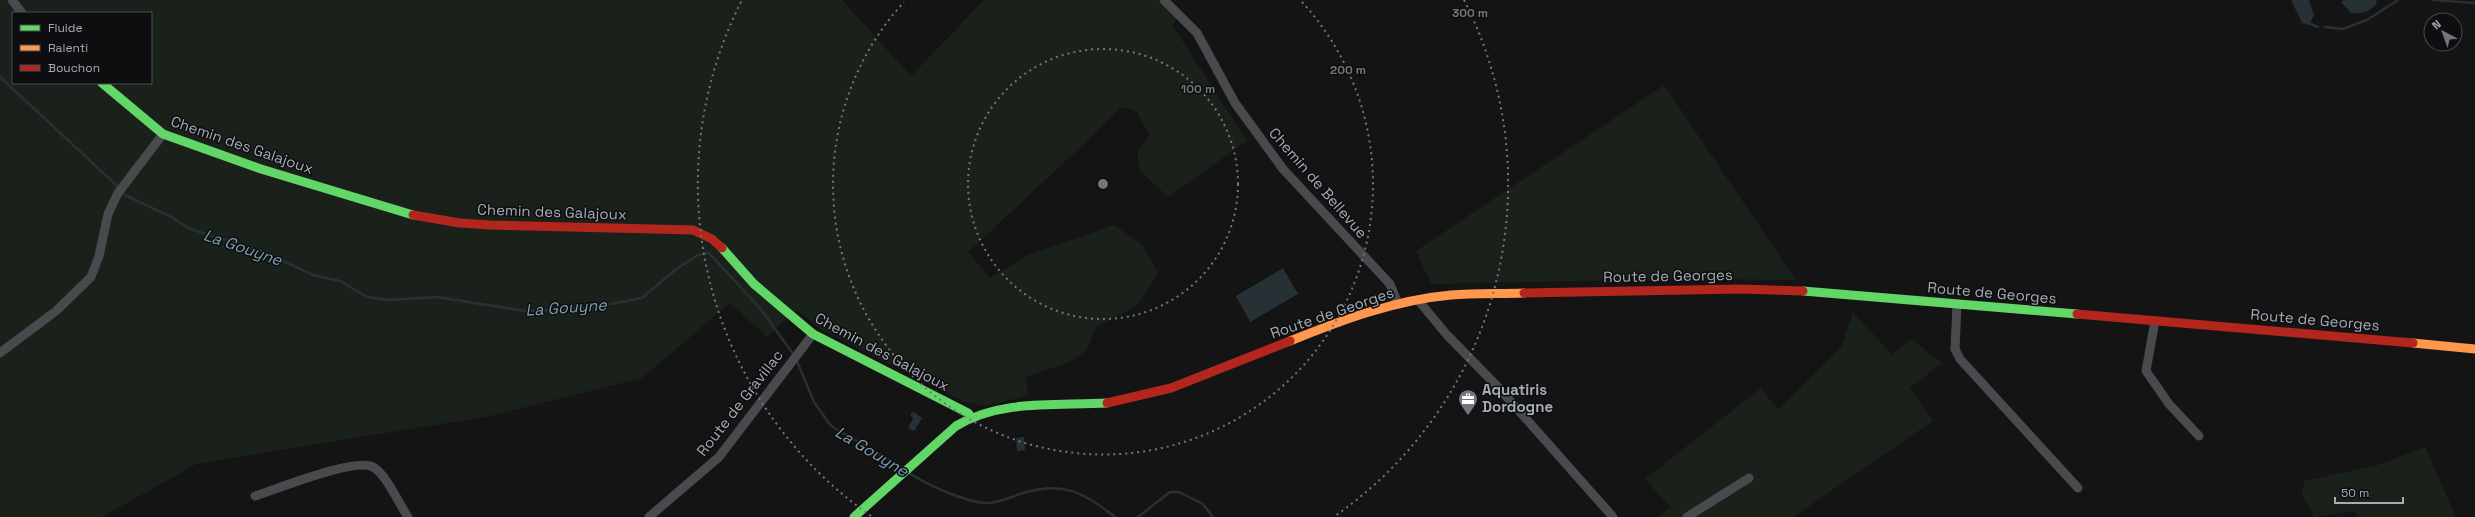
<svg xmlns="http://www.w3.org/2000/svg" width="2475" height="517" font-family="'Space Grotesk',sans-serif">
<rect width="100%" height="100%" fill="#141414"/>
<g fill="#1a211a" fill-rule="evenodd">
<path d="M0,0H842L911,76L984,0H1169L1179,13L1173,26L1247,141L1168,197L1140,171L1137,152L1149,135L1137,112L1121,107L1083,145L968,252L990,278L1028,255L1114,225L1142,244L1158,273L1137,306L1096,327L1087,350L1070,362L1025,377L1029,395L987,406L965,402L822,330L796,310L767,337L730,303L642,378L490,416L196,464L102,517H0ZM13,13H151V83H13Z"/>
<polygon points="1664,85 1796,280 1678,279 1431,284 1416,251"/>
<polygon points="1853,313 1892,354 1911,339 1942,363 1910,388 1933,421 1793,517 1658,517 1670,507 1645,479 1761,388 1778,410 1841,347"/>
<polygon points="2425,447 2456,517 2358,517 2355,511 2314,517 2302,494 2304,481 2375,466"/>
</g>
<g fill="#273135">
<polygon points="2291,0 2309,0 2314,15 2309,25 2302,23"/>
<path d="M2344,0H2376L2377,3C2370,12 2362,14 2351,13L2341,2Z"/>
<polygon points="1283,268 1298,294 1250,322 1236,296"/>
<polygon points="914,412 922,418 914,431 908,428 913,419 910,414"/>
<polygon points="1024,437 1025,450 1017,451 1016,438"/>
</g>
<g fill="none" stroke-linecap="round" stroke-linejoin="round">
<g stroke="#273135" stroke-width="2.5">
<polyline points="2433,0 2475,3"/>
<polyline points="2308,23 2318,27"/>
<polyline points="2325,27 2343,29 2367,20 2398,0"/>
<polyline points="0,77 113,182 125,195 173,218 190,229 264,252 313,275 340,281 367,297 388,300 437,297 525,311 590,308 642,298 675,270 698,255 709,253 760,308 794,355"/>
<polyline points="796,359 814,402 831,426 903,468"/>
<path d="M908,472C924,484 968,503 987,503C999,503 1011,497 1023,493C1062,481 1084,492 1115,517"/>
<polyline points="1138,517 1170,492 1179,492 1203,504 1213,517"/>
</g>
<g stroke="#484a4d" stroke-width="9">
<polyline points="12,0 22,13"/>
<polyline points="1164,0 1197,33 1235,103 1283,169 1390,284 1398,304"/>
<polyline points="1418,300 1447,335 1497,386 1613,517"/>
<polyline points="1957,304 1955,349 1960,359 2078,488"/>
<polyline points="2155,321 2146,371 2169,404 2199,436"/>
<polyline points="0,353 56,311 91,277 99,256 108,214 118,193 163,134"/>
<path d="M255,496C277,489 355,457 373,467C386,474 399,504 408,517"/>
<polyline points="649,517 719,457 813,334"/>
<polyline points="1687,517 1749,478"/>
</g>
<g stroke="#63d668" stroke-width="9">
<polyline points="102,83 163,134 261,169 413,215"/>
<polyline points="722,248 754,284 813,334 968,413 971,417"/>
<polyline points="1803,291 2077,314"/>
<path d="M854,517L956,426C1002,399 1056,406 1107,403"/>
</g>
<g stroke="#ff974d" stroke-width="9">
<path d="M1290,341C1342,320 1395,300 1451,295C1475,293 1500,294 1524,293"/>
<polyline points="2413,343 2475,349"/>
</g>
<g stroke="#b3261e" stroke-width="9">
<polyline points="413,215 460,223 490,225 693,230 712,239 722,248"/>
<polyline points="1524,293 1741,289 1803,291"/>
<polyline points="2077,314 2413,343"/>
<polyline points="1107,403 1171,388 1290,341"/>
</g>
</g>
<g fill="none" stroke="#72777d" stroke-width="2" stroke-dasharray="2 4">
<circle cx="1103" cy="184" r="135"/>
<path d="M1302 2A270 270 0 1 1 904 2"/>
<path d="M871 516A405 405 0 0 1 742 0M1464 0A405 405 0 0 1 1335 516"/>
</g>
<defs>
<g id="office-pin" transform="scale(1)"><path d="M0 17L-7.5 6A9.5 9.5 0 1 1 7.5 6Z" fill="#72777d" stroke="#0e0e10"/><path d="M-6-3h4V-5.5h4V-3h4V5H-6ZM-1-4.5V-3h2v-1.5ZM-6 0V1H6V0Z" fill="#fff"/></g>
</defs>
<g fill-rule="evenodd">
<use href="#office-pin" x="1468" y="399"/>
</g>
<g text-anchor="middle" stroke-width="3" stroke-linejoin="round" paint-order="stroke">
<g font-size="15" fill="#a5acb5" stroke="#0e0e10">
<text transform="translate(242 145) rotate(19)" y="5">Chemin des Galajoux</text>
<text transform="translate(1318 183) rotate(49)" y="5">Chemin de Bellevue</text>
<text transform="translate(552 212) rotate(2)" y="5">Chemin des Galajoux</text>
<text transform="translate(1668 276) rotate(-1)" y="5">Route de Georges</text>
<text transform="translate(1992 293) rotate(5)" y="5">Route de Georges</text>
<text transform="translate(1332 313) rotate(-19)" y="5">Route de Georges</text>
<text transform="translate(2315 320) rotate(5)" y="5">Route de Georges</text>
<text transform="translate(882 352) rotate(28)" y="5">Chemin des Galajoux</text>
<text transform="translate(740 403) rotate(-52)" y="5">Route de Gravillac</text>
</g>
<g font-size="15" font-weight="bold" fill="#a5acb5" stroke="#0e0e10" text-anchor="start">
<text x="1482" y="395">Aquatiris<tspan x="1482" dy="17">Dordogne</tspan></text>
</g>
<g font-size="16" font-style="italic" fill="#7b9eb1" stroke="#0e0e10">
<text transform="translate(243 247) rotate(19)" y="6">La Gouyne</text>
<text transform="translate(566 307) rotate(-4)" y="6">La Gouyne</text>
<text transform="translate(872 451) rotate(31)" y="6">La Gouyne</text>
</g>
</g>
<circle cx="1103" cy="184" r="6" fill="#72777d" stroke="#0e0e10" stroke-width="2"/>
<g font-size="12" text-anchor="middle" font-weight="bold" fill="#72777d" stroke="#0e0e10" stroke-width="3" stroke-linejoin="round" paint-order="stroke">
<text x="1470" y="17">300 m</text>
<text x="1348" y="74">200 m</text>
<text x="1198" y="93">100 m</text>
</g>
<rect x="12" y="12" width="140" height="72" fill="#0e0e10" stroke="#4a4d52"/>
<rect x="20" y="25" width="20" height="6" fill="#63d668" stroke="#4a4d52"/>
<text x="48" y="32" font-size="12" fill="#a5acb5">Fluide</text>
<rect x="20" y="45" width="20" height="6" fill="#ff974d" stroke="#4a4d52"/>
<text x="48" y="52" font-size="12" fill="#a5acb5">Ralenti</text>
<rect x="20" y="65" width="20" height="6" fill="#b3261e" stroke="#4a4d52"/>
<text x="48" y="72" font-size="12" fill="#a5acb5">Bouchon</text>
<g transform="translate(2443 32) rotate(319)"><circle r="19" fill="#0e0e10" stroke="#4a4d52"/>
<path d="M0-3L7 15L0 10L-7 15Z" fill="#72777d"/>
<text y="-6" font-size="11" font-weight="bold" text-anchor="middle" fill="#a5acb5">N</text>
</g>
<path d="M2335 497v6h68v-6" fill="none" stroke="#a5acb5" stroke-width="2"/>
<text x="2341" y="497" font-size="12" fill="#a5acb5" stroke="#0e0e10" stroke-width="3" paint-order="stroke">50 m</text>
</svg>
